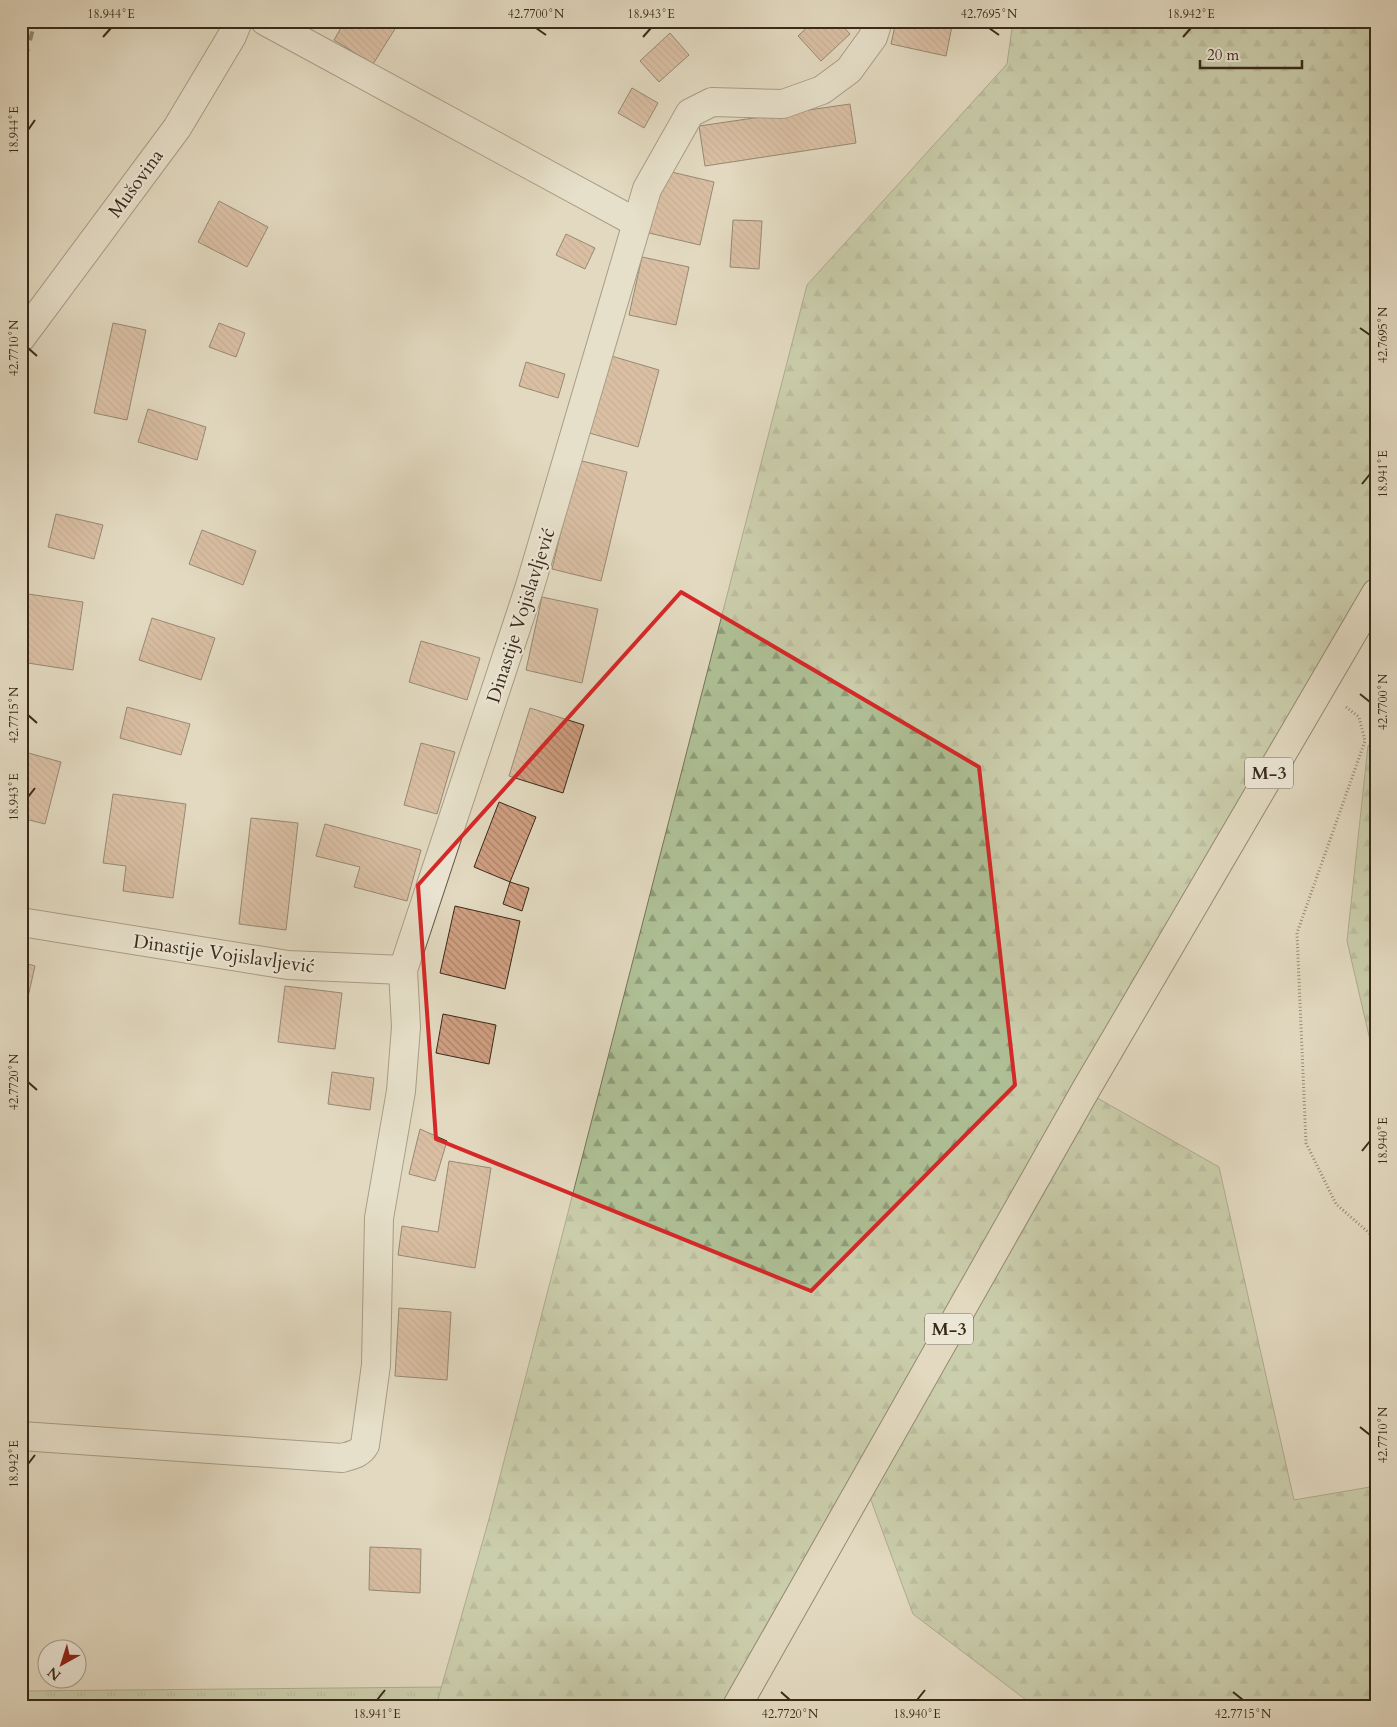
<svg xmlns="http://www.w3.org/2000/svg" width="1397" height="1727" font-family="Cardo,serif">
<defs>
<pattern id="grass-tufts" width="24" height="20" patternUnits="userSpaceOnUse" patternTransform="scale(1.25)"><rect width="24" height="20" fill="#afc096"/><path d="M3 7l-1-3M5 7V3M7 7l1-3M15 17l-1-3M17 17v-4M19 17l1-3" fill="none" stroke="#8f9c79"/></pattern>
<pattern id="forest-firs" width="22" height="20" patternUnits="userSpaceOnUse" patternTransform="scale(1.25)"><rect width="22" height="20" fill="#afc096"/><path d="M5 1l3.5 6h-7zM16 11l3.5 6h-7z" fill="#8f9c79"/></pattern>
<pattern id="building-back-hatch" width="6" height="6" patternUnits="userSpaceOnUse" patternTransform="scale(1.25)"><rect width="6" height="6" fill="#d09f82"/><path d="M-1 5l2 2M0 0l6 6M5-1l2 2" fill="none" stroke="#aa8269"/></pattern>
</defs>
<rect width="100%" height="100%" fill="#e2d9c0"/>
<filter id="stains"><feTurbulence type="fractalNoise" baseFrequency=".004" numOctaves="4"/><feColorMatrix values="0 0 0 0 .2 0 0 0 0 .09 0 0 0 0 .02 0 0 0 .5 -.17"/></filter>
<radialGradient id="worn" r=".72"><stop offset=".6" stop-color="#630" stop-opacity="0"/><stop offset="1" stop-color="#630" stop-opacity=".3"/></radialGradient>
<polygon fill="url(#grass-tufts)" stroke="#747557" points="445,1687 434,1706 21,1706 21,1691"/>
<g fill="url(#forest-firs)" stroke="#747557">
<polygon points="1013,21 1376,21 1376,593 1085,1091 1219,1167 1294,1500 1376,1486 1376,1706 1034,1706 913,1614 864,1481 737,1706 434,1706 438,1699 489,1519 807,285 1007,64"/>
<polygon points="1376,737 1376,1066 1347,941 1368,746"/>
</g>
<g fill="url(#building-back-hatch)" stroke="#392a18">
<polygon points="345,21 400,21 373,64 334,40"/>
<polygon points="814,21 838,21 850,34 821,61 798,36"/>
<polygon points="896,21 953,21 946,56 891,44"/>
<polygon points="670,33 689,55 659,82 640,61"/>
<polygon points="632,88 658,103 644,128 618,113"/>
<polygon points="850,104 856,143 705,166 699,126"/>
<polygon points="663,170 714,182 700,245 649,233"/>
<polygon points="219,201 268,227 247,267 198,242"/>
<polygon points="733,220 762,221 759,269 730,267"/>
<polygon points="566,234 595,248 585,269 556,255"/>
<polygon points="642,257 689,267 676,325 629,315"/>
<polygon points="113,323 146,330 127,420 94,413"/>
<polygon points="219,323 245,333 236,357 209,347"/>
<polygon points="608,355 659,370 638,447 586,432"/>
<polygon points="526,362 565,374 558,398 519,386"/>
<polygon points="148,409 206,427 197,460 138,442"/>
<polygon points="578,460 627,472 601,581 552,569"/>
<polygon points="56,514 103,525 94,559 48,547"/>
<polygon points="202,530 256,551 243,585 189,564"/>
<polygon points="21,593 83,602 73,670 21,662"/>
<polygon points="542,597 598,609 582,683 526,670"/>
<polygon points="152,618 215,638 201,680 139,660"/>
<polygon points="421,641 480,658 467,700 409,682"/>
<polygon points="127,707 190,724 181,755 120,738"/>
<polygon points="530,708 584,725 563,793 509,776"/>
<polygon points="421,743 455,752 437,814 404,805"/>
<polygon points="21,751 61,762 45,824 21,818"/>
<polygon points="113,794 186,804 173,898 123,891 126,866 103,863"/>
<polygon points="499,802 536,817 510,882 474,867"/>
<polygon points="251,818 298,823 286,930 239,924"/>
<polygon points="325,824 421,850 407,901 354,887 360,867 316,856"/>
<polygon points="510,882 529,888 522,911 503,904"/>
<polygon points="455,906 520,921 505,989 440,973"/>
<polygon points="21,962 35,966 23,1019 21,1019"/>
<polygon points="285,986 342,993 335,1049 278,1042"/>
<polygon points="443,1014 496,1025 489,1064 436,1053"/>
<polygon points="332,1072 374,1078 370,1110 328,1104"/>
<polygon points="420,1129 447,1141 435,1181 409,1174"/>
<polygon points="449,1161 491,1168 475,1268 398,1255 402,1226 438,1232"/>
<polygon points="399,1308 451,1312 447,1380 395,1376"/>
<polygon points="370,1547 421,1549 420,1593 369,1590"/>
</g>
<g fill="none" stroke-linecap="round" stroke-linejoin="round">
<g stroke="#635642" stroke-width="30">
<g id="minor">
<polyline points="265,21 637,223"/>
<polyline points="21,338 177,128 232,36 238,21"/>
<polyline points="21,922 288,965 403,970"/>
<path d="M21,1436L342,1458C352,1455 360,1454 365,1445L376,1365L379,1218L401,1091L406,1027L403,970L530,586L647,189L690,113L712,102L783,104L822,90L849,70L873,37L878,21"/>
</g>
</g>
<g stroke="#392a18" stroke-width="30">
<polyline id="major" points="737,1706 1085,1091 1376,593"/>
</g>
<g stroke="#392a18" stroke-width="3" stroke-dasharray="1 2.5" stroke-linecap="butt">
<polyline points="176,21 199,27"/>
<polyline points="1346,707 1359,717 1365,741 1297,933 1306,1143 1336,1204 1376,1239"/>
</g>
<use href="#minor" stroke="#ece6d6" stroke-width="28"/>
<use href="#major" stroke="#e2d9c0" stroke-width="28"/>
<g stroke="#392a18" stroke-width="4" stroke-dasharray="9 9" stroke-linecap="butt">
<polyline points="22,48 26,21"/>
<polyline points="21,75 35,21"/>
</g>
</g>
<path d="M0 0H1397V1727H0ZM681,592L979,767L1015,1085L811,1291L436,1139L418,885Z" fill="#e2d9c0" fill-opacity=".55" fill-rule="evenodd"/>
<path fill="none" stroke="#d62828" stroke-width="4" stroke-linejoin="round" d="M681,592L979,767L1015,1085L811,1291L436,1139L418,885Z"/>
<path fill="none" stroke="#392a18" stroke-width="2" d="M536,28L546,35M989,28L999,35M103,37L111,28M643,37L651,28M1183,37L1191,28M28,130L35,120M1360,328L1370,335M28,348L37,356M1362,484L1370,474M1360,694L1370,702M28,715L37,723M28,797L35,788M28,1082L37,1090M1362,1151L1370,1141M1360,1427L1370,1435M28,1464L35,1455M781,1692L790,1700M1233,1692L1243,1700M377,1700L385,1690M917,1700L925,1690"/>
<g text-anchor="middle" stroke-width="4.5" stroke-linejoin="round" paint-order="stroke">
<g fill="#ece6d6" stroke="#6f6251" stroke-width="1">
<rect x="1245" y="757.5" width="48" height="31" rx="4"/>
<rect x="925" y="1313.5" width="48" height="31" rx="4"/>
</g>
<g font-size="18" font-weight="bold" fill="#392a18">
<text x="1269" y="779">M-3</text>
<text x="949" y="1335">M-3</text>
</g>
<g font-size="19" fill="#392a18" stroke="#ece6d6">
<text transform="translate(135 183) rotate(-54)" y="7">Mušovina</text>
<text transform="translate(520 615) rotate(-72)" y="7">Dinastije Vojislavljević</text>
<text transform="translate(224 953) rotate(8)" y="7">Dinastije Vojislavljević</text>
</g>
</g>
<rect width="1397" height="1727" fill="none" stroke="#e2d9c0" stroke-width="55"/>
<g transform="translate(62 1664) rotate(219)"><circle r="24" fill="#ece6d6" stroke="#a49b8a"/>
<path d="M0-4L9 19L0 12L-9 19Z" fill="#8f2418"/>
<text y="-8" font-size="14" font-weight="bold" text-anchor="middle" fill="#392a18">N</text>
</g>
<path d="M1200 60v8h102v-8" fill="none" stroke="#392a18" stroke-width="2.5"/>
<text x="1207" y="60" font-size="15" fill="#392a18" stroke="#ece6d6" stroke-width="4" paint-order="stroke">20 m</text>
<rect x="28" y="28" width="1342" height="1672" fill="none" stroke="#392a18" stroke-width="2"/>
<g font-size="12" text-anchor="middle" fill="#392a18">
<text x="111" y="18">18.944°E</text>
<text x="536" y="18">42.7700°N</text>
<text x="651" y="18">18.943°E</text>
<text x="989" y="18">42.7695°N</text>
<text x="1191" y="18">18.942°E</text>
<text transform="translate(14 130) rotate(-90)" y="4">18.944°E</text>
<text transform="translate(1383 335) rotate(-90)" y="4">42.7695°N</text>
<text transform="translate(14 348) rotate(-90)" y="4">42.7710°N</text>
<text transform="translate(1383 474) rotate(-90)" y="4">18.941°E</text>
<text transform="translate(1383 702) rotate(-90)" y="4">42.7700°N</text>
<text transform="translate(14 715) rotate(-90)" y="4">42.7715°N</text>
<text transform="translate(14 797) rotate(-90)" y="4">18.943°E</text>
<text transform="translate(14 1082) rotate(-90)" y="4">42.7720°N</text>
<text transform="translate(1383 1141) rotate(-90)" y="4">18.940°E</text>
<text transform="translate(1383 1435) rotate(-90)" y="4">42.7710°N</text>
<text transform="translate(14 1464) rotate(-90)" y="4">18.942°E</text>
<text x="377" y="1718">18.941°E</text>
<text x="790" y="1718">42.7720°N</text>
<text x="917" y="1718">18.940°E</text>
<text x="1243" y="1718">42.7715°N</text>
</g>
<rect width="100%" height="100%" filter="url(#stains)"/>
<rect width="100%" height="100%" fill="url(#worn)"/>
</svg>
